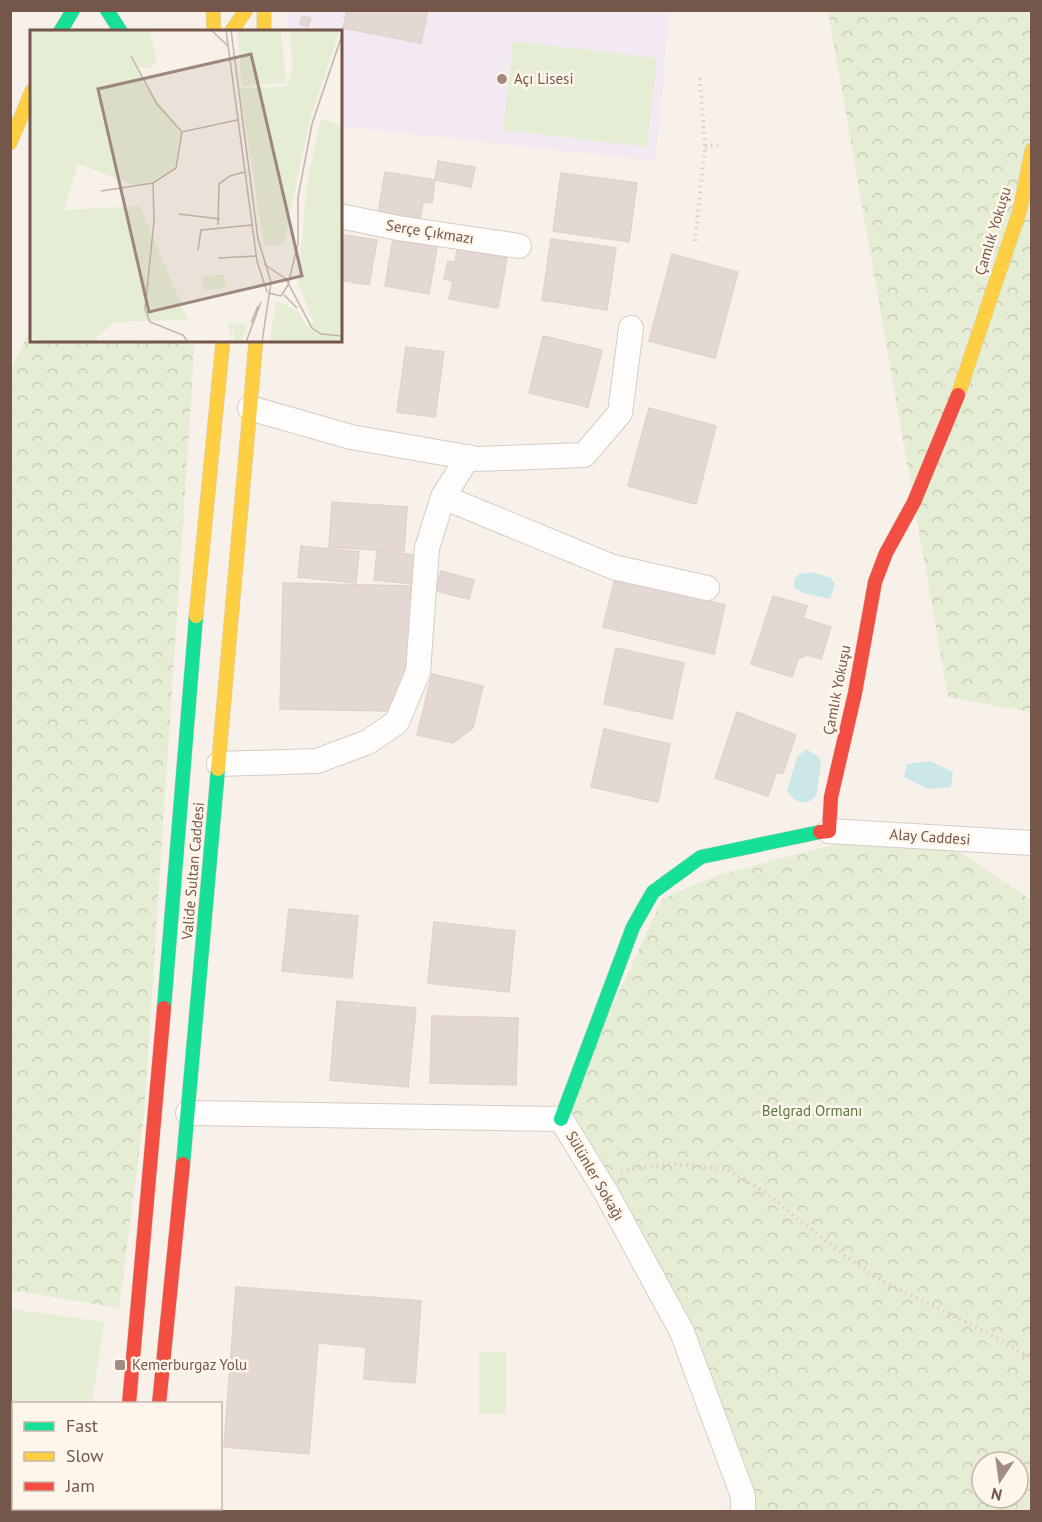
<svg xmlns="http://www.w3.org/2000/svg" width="1042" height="1522" font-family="'PT Sans',sans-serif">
<defs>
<pattern id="forest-crowns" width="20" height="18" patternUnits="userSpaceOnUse" patternTransform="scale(1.5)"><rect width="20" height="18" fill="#e5edd5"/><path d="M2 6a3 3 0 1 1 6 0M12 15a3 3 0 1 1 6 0" fill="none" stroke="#c8cdb8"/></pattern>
</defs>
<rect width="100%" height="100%" fill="#f7f1ea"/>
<polygon fill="#f2e9f2" points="284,11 669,11 656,161 341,126 340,32 286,30 289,12"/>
<g fill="#e5edd5">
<polygon points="513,41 657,58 647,147 503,130"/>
<polygon points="11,1309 104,1322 92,1403 14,1404 14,1508 78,1509 77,1511 11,1511"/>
<rect x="479" y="1352" width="27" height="62"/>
</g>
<g fill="url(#forest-crowns)" fill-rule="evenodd">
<polygon points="828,11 1031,11 1031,712 948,697"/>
<polygon points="31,328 32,340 195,341 144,1115 119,1308 11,1290 10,371"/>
<path d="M832,845L951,846L1031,900V1511H745L682,1332L561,1119L662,899L718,875ZM982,1462H1018V1498H982Z"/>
</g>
<g fill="#cce7e7">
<polygon points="812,572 831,578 835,584 830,599 803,593 794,587 794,580 799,574"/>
<path d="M806,749L819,757L821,766L816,796C806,807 795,803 787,791L797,757Z"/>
<polygon points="930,761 953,772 951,787 928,789 904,777 907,764"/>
</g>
<g fill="#e4d9d2" stroke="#e0d3cc" stroke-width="1.5">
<polygon points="347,10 428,10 421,43 343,28"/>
<polygon points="302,16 311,18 308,27 300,24"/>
<polygon points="438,161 475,167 471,187 435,180"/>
<polygon points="385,172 435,180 432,203 423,202 420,221 378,214"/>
<polygon points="561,173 637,183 629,242 553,231"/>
<polygon points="340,234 377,240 369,285 340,280"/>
<polygon points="393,239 437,247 429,294 385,286"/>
<polygon points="551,239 616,248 607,310 542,300"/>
<polygon points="457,249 507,258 498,308 449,299 453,281 444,279 448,261 455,262"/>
<polygon points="672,254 738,272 715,358 649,341"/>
<polygon points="543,336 602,350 588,407 529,393"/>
<polygon points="406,347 444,352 435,417 397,412"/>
<polygon points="649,408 716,426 696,504 628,486"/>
<polygon points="332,502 407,507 404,552 329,547"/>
<polygon points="301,546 359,552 356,583 298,577"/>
<polygon points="377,551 417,555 414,584 374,580"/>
<polygon points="441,571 474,580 469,599 436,591"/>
<polygon points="615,578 725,605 714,654 603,627"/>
<polygon points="283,583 411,586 409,679 388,711 280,709"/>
<polygon points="773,596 807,606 803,618 831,627 821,659 807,655 798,659 792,677 751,664"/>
<polygon points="616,648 684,663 672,719 604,704"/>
<polygon points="432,674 483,686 473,728 453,743 417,735"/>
<polygon points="737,712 796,735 783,773 776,773 768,796 715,778"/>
<polygon points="604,729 670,744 658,802 591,787"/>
<polygon points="289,909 358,916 352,978 282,971"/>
<polygon points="434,922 515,931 509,992 428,983"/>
<polygon points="337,1001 416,1008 408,1087 330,1080"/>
<polygon points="432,1016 518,1018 516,1085 430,1083"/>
<polygon points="236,1287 421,1301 415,1383 364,1379 366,1347 318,1343 309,1454 224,1447"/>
</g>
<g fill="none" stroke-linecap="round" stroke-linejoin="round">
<g stroke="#d6ccc7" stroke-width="26">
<g id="street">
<polyline points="340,216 398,228 519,246"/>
<polyline points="250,408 351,437 478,459 584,455 620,413 631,328"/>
<polyline points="443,497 613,567 707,588"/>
<polyline points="219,764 317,761 368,742 397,722 418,672 427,548 443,497 468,457"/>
<polyline points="829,831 1032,843"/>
<polyline points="188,1113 561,1119 607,1194 682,1332 743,1496 743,1512"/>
</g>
</g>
<g stroke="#d6ccc7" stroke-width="15">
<g id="fast">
<polyline points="107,10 121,32"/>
<polyline points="60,32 73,10"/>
<polyline points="164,1008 196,616"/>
<polyline points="561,1119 633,927 653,892 701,857 820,832"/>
<polyline points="183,1164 218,769"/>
<polyline points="116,1508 116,1512"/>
</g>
</g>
<g stroke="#d6ccc7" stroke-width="15">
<g id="slow">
<polyline points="213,10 214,32"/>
<polyline points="264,10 264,32"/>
<polyline points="231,32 246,10"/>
<polyline points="10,143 32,91"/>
<polyline points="958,395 1020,210 1032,150"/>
<polyline points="196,616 223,340"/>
<polyline points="218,769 256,340"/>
<polyline points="148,1508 148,1512"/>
</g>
</g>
<g stroke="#d6ccc7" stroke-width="15">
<g id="jam">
<polyline points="820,832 829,831 831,797 855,693 875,582 886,553 914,502 958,395"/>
<polyline points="129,1404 164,1008"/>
<polyline points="159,1404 183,1164"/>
</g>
</g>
<g stroke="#dad0ce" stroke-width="4" stroke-dasharray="1.5 4.5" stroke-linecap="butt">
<polyline points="705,147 719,145"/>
<polyline points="695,241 705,147 700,78"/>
<polyline points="621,1171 671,1164 726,1169 766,1193 845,1256 884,1282 990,1334 1032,1359"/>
</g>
<use href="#street" stroke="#fefdfc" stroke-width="24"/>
<use href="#fast" stroke="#16e098" stroke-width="14"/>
<use href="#slow" stroke="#ffcf43" stroke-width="14"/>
<use href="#jam" stroke="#f24e42" stroke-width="14"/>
</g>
<g fill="#a28c82" stroke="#fff6eb" stroke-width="2">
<circle cx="502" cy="79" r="6"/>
<rect x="114" y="1359" width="12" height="12" rx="3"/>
</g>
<g text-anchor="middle" stroke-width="5" stroke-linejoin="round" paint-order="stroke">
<g font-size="15" fill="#75564a" stroke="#fff6eb" text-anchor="start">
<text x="514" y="84">Açı Lisesi</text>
<text x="132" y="1370">Kemerburgaz Yolu</text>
</g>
<g font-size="15" fill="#75564a" stroke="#fff6eb">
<text transform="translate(993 231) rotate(-73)" y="5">Çamlık Yokuşu</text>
<text transform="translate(430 232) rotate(9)" y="5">Serçe Çıkmazı</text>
<text transform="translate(837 690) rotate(-79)" y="5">Çamlık Yokuşu</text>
<text transform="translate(930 837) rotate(4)" y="5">Alay Caddesi</text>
<text transform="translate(193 871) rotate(-85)" y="5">Valide Sultan Caddesi</text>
<text transform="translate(595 1176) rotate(60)" y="5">Sülünler Sokağı</text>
</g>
<g font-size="15" fill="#587b42" stroke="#fff6eb">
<text x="812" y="1116">Belgrad Ormanı</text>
</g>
</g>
<g transform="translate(30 30)">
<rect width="312" height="312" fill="#f7f1ea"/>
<path d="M207,0H251L256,53L212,56ZM194,244L195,258L174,260L172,247ZM198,292L217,295L212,312H205L202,293L201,312Z" fill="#e5edd5"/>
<path d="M260,0H310L281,86L253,215H234L210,59L257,56L262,40ZM102,21L113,53L152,102L145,137L122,151L104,155L48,134L34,180L110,176L158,290L85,292L67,307V312H14L0,306V32ZM291,88L312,97V312H240L246,270L269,282L277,296L284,293L268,254L277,153Z" fill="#e5edd5"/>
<path d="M0,0H119L127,29L121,38L107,37L102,21L0,34Z" fill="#e5edd5"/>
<path fill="none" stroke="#c3b3aa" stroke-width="1.5" d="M181,0L198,16M196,0L227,231L237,262M201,0L228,209L241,252L232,312M101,26L127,74L152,102L207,90M152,102L146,138L123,153L124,191L115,279L120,292L153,305L158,312M71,161L123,153M149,184L190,189M188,195L189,154L200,146L214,142M168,220L171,200L222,195M188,228L226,226M234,234L256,249L282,298L291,304L312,306M258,255L268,213V167L282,94L312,5M238,263L251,266L258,255M254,265L267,278M221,293L228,276M216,312L231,272"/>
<path fill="#9e877c" fill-opacity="0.15" stroke="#9e877c" stroke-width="3" d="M221,24L272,246L119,282L68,59Z"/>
<rect width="312" height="312" fill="none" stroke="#75564a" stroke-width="3"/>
</g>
<rect width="1042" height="1522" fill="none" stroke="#75564a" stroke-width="24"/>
<rect x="12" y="1402" width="210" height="108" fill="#fff6eb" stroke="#c8b6ab" stroke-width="1.5"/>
<rect x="24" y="1422" width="30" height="9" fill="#16e098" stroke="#c8b6ab" stroke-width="1.5"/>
<text x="66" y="1432" font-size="18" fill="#75564a">Fast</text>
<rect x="24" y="1452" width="30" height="9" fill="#ffcf43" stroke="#c8b6ab" stroke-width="1.5"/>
<text x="66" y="1462" font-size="18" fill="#75564a">Slow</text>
<rect x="24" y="1482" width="30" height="9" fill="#f24e42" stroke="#c8b6ab" stroke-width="1.5"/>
<text x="66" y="1492" font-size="18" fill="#75564a">Jam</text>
<g transform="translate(1000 1480) rotate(193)"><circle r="28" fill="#fff6eb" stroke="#c8b6ab" stroke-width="1.5"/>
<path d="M0-4.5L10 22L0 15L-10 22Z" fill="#a28c82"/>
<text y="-9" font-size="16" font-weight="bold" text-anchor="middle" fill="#75564a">N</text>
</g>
</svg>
